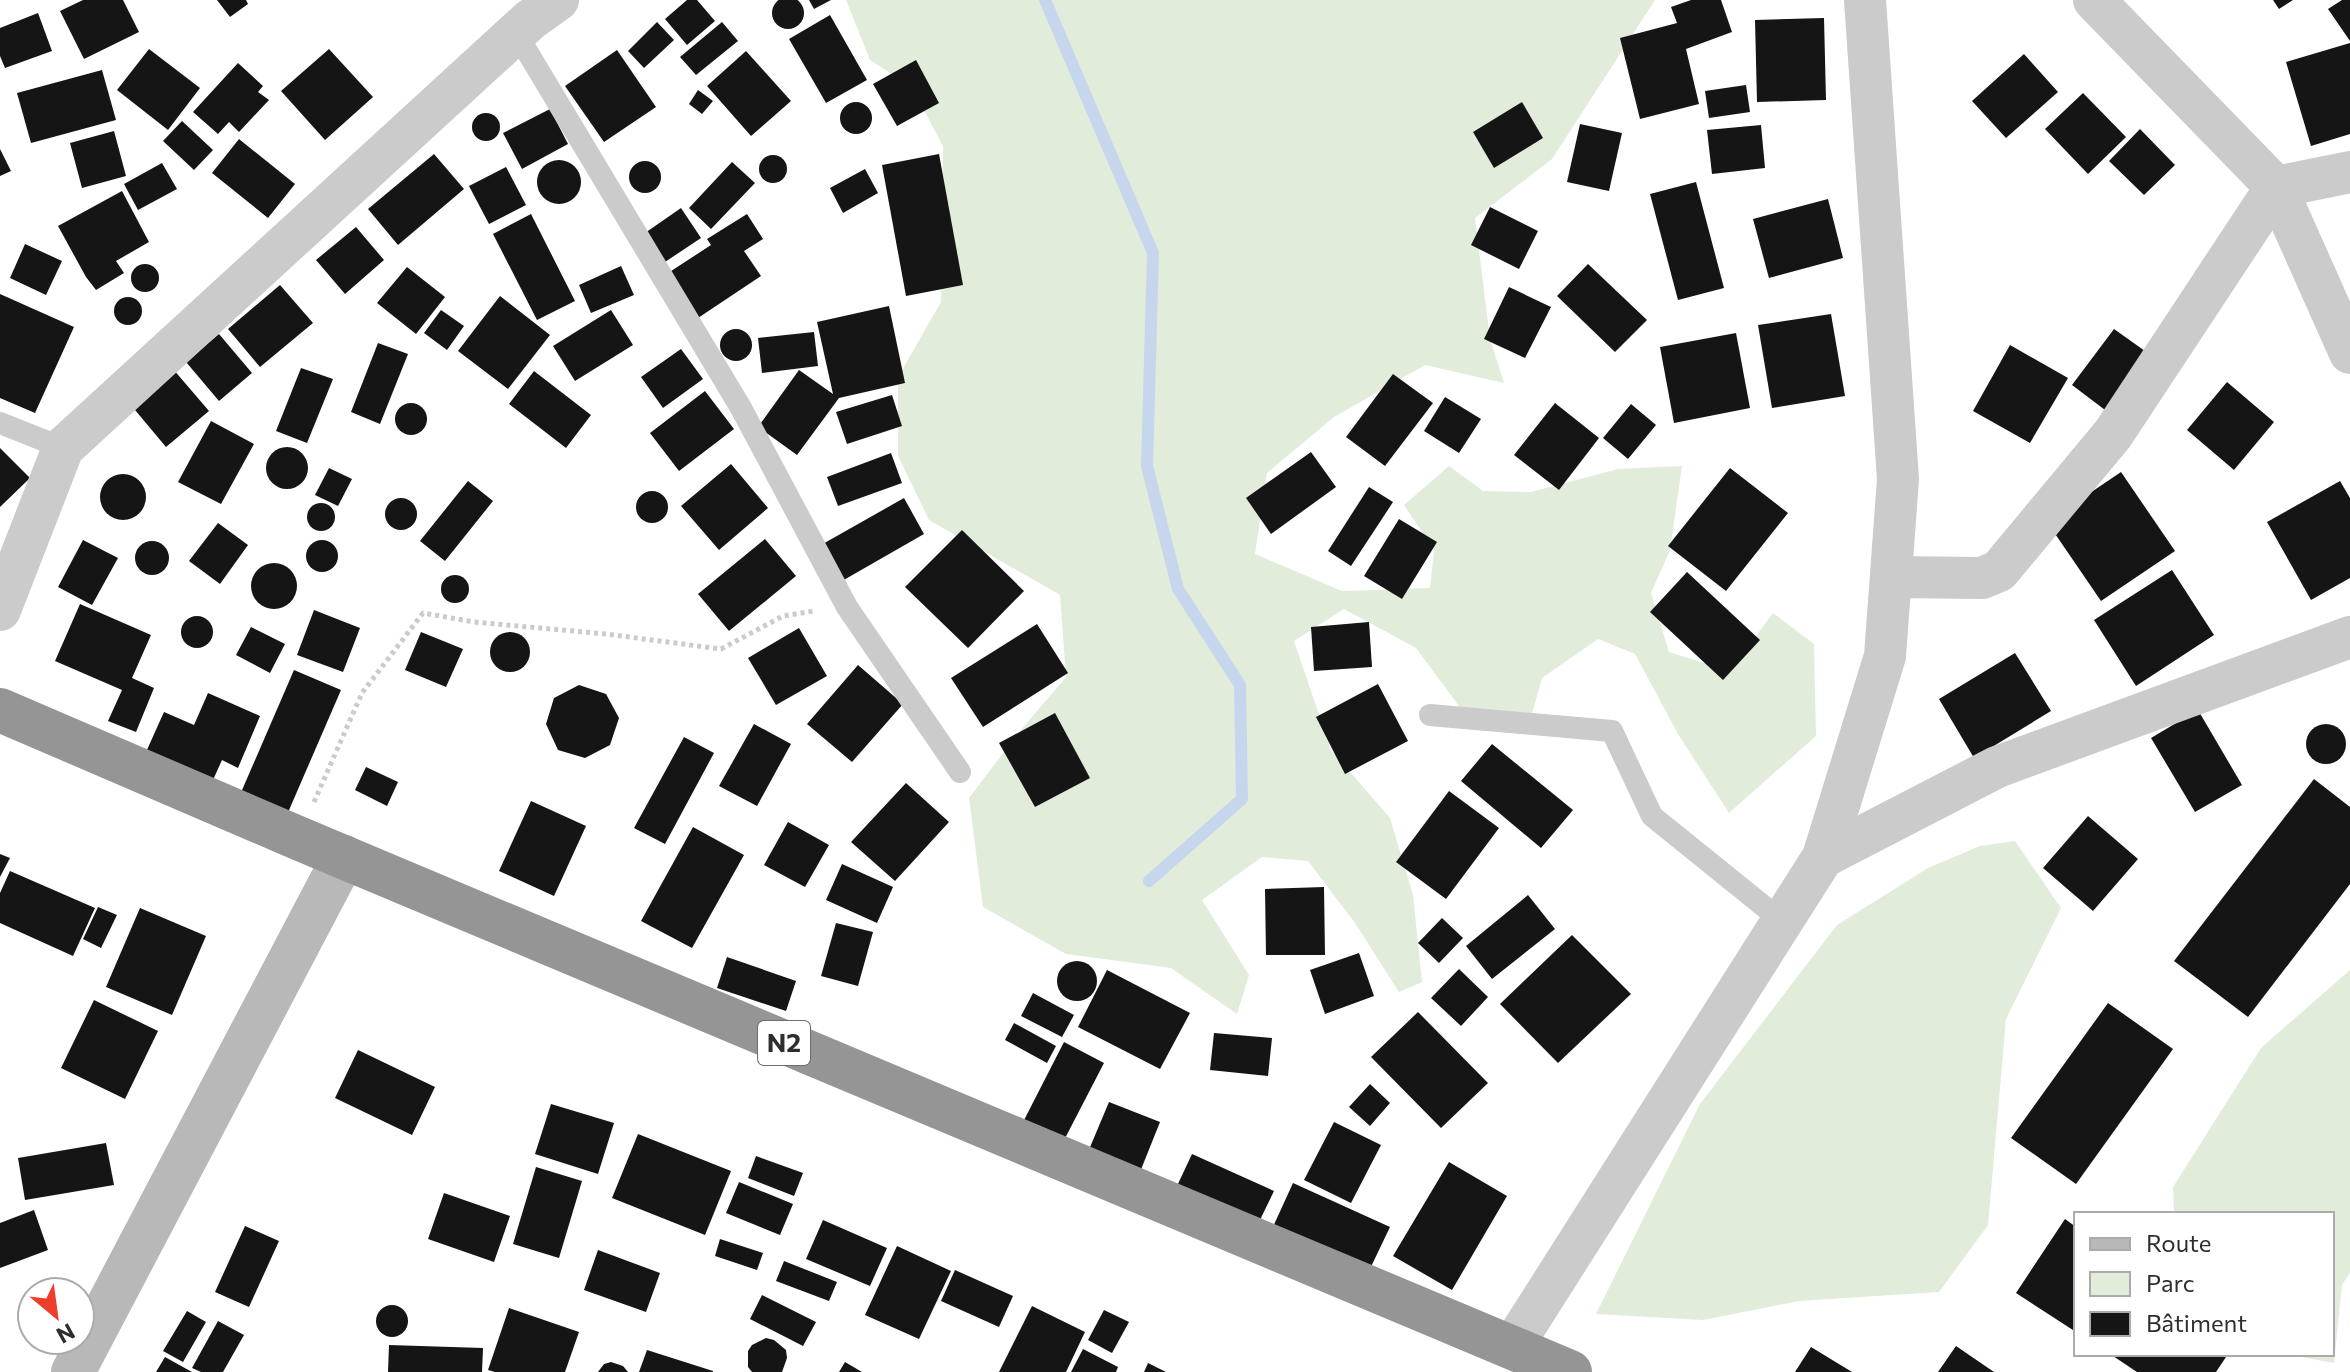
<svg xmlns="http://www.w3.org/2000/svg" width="2350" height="1372" font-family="Commissioner,sans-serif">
<rect width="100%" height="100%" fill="#fff"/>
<g fill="#e1ecdb">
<polygon points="846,0 1655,0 1552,159 1475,218 1490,339 1504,383 1425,365 1334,417 1267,473 1255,554 1342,591 1430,588 1434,550 1404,505 1449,466 1483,491 1531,492 1618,469 1682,466 1670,550 1651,593 1669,652 1730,671 1773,613 1814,644 1816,736 1729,813 1678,734 1635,654 1598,639 1542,678 1527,731 1464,713 1416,648 1344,609 1294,641 1331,750 1390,818 1413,895 1422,982 1399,992 1355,923 1308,861 1262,857 1202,900 1249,975 1237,1014 1171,968 1066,954 983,907 969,798 1020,731 1066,677 1060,595 929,520 898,456 898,377 941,302 943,146 911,86 870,60"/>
<polygon points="2015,841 2061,908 2006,1019 1988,1225 1939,1292 1799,1301 1703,1320 1596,1314 1700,1104 1837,925 1928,868 1980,846"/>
<polygon points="2350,970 2350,1273 2342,1285 2334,1363 2285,1354 2332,1354 2332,1214 2174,1214 2173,1187 2261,1048"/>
</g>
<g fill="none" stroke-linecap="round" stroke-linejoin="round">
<polyline stroke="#c6d6ed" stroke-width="12" points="1045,0 1153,253 1147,466 1178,589 1240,685 1242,799 1149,881"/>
</g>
<g fill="#151515">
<circle cx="788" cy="13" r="16"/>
<polygon points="83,0 123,0 139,32 84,59 60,11"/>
<polygon points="217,0 246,0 248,4 230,17"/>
<polygon points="687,0 697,0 715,21 687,45 665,19"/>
<polygon points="809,0 831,0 814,9"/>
<polygon points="1691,0 1721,0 1732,32 1686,49 1699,104 1640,119 1620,38 1677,23 1671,7"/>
<polygon points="2273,0 2293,0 2279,9"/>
<polygon points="2342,0 2350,0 2350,41 2328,9"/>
<polygon points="38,13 52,51 5,68 0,56 0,28"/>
<polygon points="830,15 867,80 826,103 789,39"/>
<polygon points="1824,18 1826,100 1757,102 1755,20"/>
<polygon points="657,22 674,40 644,68 628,51"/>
<polygon points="722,22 738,41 696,75 680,57"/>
<polygon points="2350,43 2350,134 2311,146 2286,62"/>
<polygon points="149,49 200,88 168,130 117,90"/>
<polygon points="329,49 373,97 325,140 281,91"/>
<polygon points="617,50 656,107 604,142 565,86"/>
<polygon points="746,51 791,101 751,136 707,86"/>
<polygon points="2024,54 2058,92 2006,138 1972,101"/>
<polygon points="916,60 939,103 897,126 873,84"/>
<polygon points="238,63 263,86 258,92 269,100 239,132 229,122 218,134 193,112"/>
<polygon points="102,70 116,120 31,143 17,93"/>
<polygon points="1746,85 1750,112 1709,118 1705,91"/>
<polygon points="698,90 713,101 702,114 689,104"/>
<polygon points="2083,93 2126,137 2088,174 2045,129"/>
<circle cx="856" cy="118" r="16"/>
<polygon points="1522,102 1543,138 1494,168 1473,132"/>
<polygon points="550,109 568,144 522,169 503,133"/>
<circle cx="486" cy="127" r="14"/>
<polygon points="182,121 213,150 194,170 163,141"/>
<polygon points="1580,124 1622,133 1609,191 1567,182"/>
<polygon points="1761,125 1765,168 1712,174 1707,130"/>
<polygon points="2140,129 2175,165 2144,195 2109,161"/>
<polygon points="114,131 126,176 82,188 70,143"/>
<polygon points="239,139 295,184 268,218 212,173"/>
<polygon points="0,149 11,171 0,176"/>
<polygon points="434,154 464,189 398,245 368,209"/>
<polygon points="939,154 963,285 906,296 882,165"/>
<circle cx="773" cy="169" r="14"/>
<circle cx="559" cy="182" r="22"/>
<circle cx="645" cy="177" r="16"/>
<polygon points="732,162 755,183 711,229 689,208"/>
<polygon points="162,163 177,189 138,210 124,184"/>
<polygon points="506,167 526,205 489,224 469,186"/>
<polygon points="865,169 878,193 843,213 830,188"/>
<polygon points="1696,182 1724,288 1678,300 1650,194"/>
<polygon points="122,191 149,242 116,261 124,273 96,290 86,277 58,226"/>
<polygon points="1828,199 1843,258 1769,278 1753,219"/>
<polygon points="1490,207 1538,231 1519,269 1471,245"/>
<polygon points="681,208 701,238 665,262 645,233"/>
<polygon points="531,214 575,301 537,320 493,234"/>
<polygon points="747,214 763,239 744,251 761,276 695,320 665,275 711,245 707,239"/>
<polygon points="356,227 384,260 345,294 316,260"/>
<polygon points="25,244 62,261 46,295 10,278"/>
<circle cx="145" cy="278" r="14"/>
<polygon points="1588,264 1647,320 1615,352 1557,296"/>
<polygon points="621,266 634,295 591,313 579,285"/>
<polygon points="407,267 445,297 416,334 377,303"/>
<polygon points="280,285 313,323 260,367 228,329"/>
<polygon points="1509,287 1551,307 1525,358 1484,339"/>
<polygon points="0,294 74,327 35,413 0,398"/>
<polygon points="500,296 550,335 508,389 458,351"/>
<circle cx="128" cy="311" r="14"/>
<polygon points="889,306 905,383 839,398 797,455 758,427 799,370 833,394 817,322"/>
<polygon points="441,310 464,326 447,350 424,333"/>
<polygon points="611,310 633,345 575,381 553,346"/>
<polygon points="1831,314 1845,396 1772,408 1758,325"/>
<circle cx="736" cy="345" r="16"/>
<polygon points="2114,329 2152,356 2109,413 2072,385"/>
<polygon points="814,332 818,366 762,373 758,338"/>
<polygon points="1736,333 1750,408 1674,423 1660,347"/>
<polygon points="219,334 252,373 219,401 186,362"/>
<polygon points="378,343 408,354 380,424 351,412"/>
<polygon points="2010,345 2068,378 2030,443 1973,411"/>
<polygon points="681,349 703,379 663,408 641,377"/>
<polygon points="301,368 333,379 307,443 276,431"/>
<polygon points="173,369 209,411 166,447 130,404"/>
<polygon points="534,371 591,415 566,448 509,404"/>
<polygon points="1393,374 1433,403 1385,466 1346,437"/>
<polygon points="2227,382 2274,422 2234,470 2187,430"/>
<polygon points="705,391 734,429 679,471 650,433"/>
<polygon points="892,395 902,426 847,444 836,412"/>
<polygon points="1445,397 1481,419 1459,453 1424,431"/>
<circle cx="411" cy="419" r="16"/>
<polygon points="1555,403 1599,438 1559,490 1514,455"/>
<polygon points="1631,404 1656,425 1628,459 1603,438"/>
<polygon points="211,421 254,444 221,504 178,482"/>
<circle cx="287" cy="468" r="21"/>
<polygon points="0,448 30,478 0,507"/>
<polygon points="1311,452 1336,487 1271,534 1246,498"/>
<polygon points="891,453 902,483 838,506 827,477"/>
<polygon points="731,464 768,508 719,550 681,506"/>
<polygon points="329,468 352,479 338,506 315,495"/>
<polygon points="1730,468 1788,513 1726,591 1668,546"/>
<polygon points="2121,472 2175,551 2101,601 2047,522"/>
<circle cx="123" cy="497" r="23"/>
<polygon points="468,481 493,501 445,561 420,541"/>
<polygon points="2340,481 2350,498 2350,578 2311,600 2267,522"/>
<polygon points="1369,487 1393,502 1351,566 1328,551"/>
<circle cx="652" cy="507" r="16"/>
<circle cx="401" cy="514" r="16"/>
<polygon points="904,498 924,534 842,581 821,545"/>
<circle cx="321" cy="517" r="14"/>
<polygon points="1399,519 1437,542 1402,599 1364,576"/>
<polygon points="218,523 248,545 220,584 189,561"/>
<polygon points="962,530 1024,591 968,648 905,587"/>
<polygon points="765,539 796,576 729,631 698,594"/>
<circle cx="322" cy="556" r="16"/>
<polygon points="83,540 118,558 92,605 58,587"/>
<circle cx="152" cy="558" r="17"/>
<circle cx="274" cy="586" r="23"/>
<polygon points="2172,570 2214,635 2136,686 2094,620"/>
<polygon points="1687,572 1760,640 1723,680 1650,612"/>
<circle cx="455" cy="589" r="14"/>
<polygon points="80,604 151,635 132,678 154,688 136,732 108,721 122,690 55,661"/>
<polygon points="314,610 360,628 343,672 297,655"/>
<circle cx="197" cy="632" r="16"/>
<polygon points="1369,622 1372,667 1314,671 1311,627"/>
<polygon points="1037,624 1068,673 983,727 951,678"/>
<polygon points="251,627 285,644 270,673 236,655"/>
<polygon points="799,628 827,676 776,705 748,658"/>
<circle cx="510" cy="652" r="20"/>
<polygon points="421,632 463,649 446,687 405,670"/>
<polygon points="2015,653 2051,711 1974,758 1939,699"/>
<polygon points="858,665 903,704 852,762 807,724"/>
<polygon points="294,670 341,690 283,824 236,804"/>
<polygon points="1378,684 1408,741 1345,774 1316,717"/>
<polygon points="579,685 606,694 619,718 610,745 585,758 558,750 546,724 554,698"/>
<polygon points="208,693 260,716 238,768 222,760 213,780 146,752 164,712 194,725"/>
<polygon points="2198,710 2242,785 2195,812 2151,738"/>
<polygon points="1055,713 1090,778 1035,807 999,743"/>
<polygon points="754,724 791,744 757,806 719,786"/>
<circle cx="2326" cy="744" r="20"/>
<polygon points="684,737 714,753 665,844 634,828"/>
<polygon points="1492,744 1573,810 1541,848 1461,781"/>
<polygon points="366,767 398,782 387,806 355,790"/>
<polygon points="2314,779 2350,807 2350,884 2248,1017 2174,961"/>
<polygon points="906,783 949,822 895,881 851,842"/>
<polygon points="1449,791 1499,828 1446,899 1396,862"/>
<polygon points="531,801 586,826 554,896 499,871"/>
<polygon points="2088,816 2138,859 2093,911 2043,868"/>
<polygon points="788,822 829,845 805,887 764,865"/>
<polygon points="693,827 744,855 692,948 641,921"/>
<polygon points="0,854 10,858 0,877"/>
<polygon points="842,864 893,887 877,923 826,900"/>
<polygon points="10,871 95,908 73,956 0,923 0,893"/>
<polygon points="1324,887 1325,955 1266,955 1265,889"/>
<polygon points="1528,895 1555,929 1492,979 1466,946"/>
<polygon points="98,907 117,915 101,948 83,939"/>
<polygon points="140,908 206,936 172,1015 106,987"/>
<polygon points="1442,918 1463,938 1439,963 1418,943"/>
<polygon points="836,923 873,932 858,986 821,976"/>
<polygon points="1572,935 1631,994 1558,1063 1500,1004"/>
<polygon points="1359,953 1374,996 1325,1014 1310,970"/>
<polygon points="727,957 796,981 786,1011 717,988"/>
<circle cx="1077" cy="981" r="20"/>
<polygon points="1459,969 1488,997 1461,1026 1431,998"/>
<polygon points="1107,970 1190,1013 1160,1069 1078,1027"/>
<polygon points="1033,993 1074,1015 1062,1037 1021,1016"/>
<polygon points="94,1000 158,1031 125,1099 61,1068"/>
<polygon points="2108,1003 2173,1049 2076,1184 2011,1138"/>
<polygon points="1418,1012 1488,1083 1441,1128 1371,1057"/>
<polygon points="1014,1023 1056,1046 1047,1063 1005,1040"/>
<polygon points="1214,1033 1272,1038 1268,1076 1210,1070"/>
<polygon points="1064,1042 1104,1063 1061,1146 1021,1126"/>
<polygon points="358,1050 435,1087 412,1135 335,1098"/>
<polygon points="1370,1084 1390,1103 1370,1126 1349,1107"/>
<polygon points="1109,1102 1160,1122 1140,1172 1088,1152"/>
<polygon points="551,1104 614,1123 598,1174 535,1154"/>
<polygon points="1334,1122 1381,1145 1351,1203 1304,1180"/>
<polygon points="638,1134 731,1171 705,1235 612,1198"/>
<polygon points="106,1143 114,1185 25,1200 18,1158"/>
<polygon points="1192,1154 1274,1191 1258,1224 1177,1186"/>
<polygon points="756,1156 803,1173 794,1196 748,1178"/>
<polygon points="1449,1162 1507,1196 1452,1290 1393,1256"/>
<polygon points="536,1167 582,1181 559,1258 513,1244"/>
<polygon points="739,1182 793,1204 780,1235 726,1213"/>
<polygon points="1293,1183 1390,1227 1368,1273 1272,1229"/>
<polygon points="444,1193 510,1216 494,1262 428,1239"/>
<polygon points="34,1210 48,1250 0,1268 0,1223"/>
<polygon points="2065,1219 2076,1227 2076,1332 2016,1293"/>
<polygon points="823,1220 887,1248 870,1286 806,1259"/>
<polygon points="245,1226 279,1241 249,1307 215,1292"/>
<polygon points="720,1239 763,1253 757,1270 715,1256"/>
<polygon points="897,1246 951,1271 919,1339 865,1315"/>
<polygon points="598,1250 660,1273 646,1312 584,1290"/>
<polygon points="784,1261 837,1282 829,1301 776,1281"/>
<polygon points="955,1270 1013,1296 999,1327 941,1301"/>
<polygon points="762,1295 816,1322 803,1346 750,1319"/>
<circle cx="392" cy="1321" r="16"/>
<polygon points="1032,1306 1085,1332 1066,1372 999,1372"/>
<polygon points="509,1308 579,1332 565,1372 495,1372 488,1370"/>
<polygon points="1104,1310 1129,1322 1112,1353 1088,1340"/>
<polygon points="187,1311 206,1322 183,1362 163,1351"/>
<polygon points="218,1321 244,1335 223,1372 201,1372 192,1368"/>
<polygon points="766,1338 774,1340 786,1350 787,1358 782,1372 752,1372 748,1367 748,1351 752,1345"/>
<polygon points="389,1345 483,1348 482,1372 388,1372"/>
<polygon points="1956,1346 1994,1372 1938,1372"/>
<polygon points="1811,1347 1852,1372 1795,1372"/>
<polygon points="1083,1349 1118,1367 1116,1372 1071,1372"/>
<polygon points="647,1350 713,1371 713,1372 639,1372"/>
<polygon points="2110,1354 2228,1354 2216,1372 2137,1372"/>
<polygon points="165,1357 192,1372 156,1372"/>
<polygon points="611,1362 623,1366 628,1372 598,1372 604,1364"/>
<polygon points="845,1362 862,1372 839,1372"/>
<polygon points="1148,1363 1166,1372 1144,1372"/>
</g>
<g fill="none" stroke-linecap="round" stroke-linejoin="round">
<polyline stroke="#cbcbcb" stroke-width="5" stroke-dasharray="4 4" stroke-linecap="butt" points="314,802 362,693 423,613 474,622 606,634 721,649 783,616 814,611"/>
<g stroke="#cbcbcb" stroke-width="22">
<polyline points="516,33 741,408 847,607 960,772"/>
<polyline points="0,423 63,448"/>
<polyline points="1430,715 1612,731 1652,816 1782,921"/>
</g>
<g stroke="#cbcbcb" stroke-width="42">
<polyline points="2094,0 2276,187 2350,353"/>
<polyline points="1891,577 1982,578 1999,571 2113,434 2276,187 2350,172"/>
<polyline points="0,610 63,448 530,20 558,0"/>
<polyline points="1823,857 1997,767 2350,637"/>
<polyline points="1512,1347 1823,857 1885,656 1898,479 1865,0"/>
</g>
<polyline stroke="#b8b8b8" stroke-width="44" points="73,1372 344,857"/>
<polyline stroke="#959595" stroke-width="44" points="0,710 298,838 1570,1372"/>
</g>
<g text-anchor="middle" stroke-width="8" stroke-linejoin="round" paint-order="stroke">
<rect fill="#fff" stroke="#6d6d6d" stroke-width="2" x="758" y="1021" width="52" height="44" rx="6"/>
<g font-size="26" font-weight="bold" fill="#2e2e2e">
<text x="784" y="1052">N2</text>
</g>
</g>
<rect x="2074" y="1212" width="260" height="144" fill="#ffffff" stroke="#ababab" stroke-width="2"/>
<rect x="2090" y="1238" width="40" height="12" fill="#b8b8b8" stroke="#ababab" stroke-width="2"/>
<text x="2146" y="1252" font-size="24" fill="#2e2e2e">Route</text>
<rect x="2090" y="1272" width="40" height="24" fill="#e1ecdb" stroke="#ababab" stroke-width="2"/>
<text x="2146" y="1292" font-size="24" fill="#2e2e2e">Parc</text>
<rect x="2090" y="1312" width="40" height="24" fill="#151515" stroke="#ababab" stroke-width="2"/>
<text x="2146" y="1332" font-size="24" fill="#2e2e2e">Bâtiment</text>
<g transform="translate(56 1316) rotate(151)"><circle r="38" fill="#ffffff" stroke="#ababab" stroke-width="2"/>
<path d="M0-6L14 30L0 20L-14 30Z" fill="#ec3e29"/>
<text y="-12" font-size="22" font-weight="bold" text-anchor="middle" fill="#2e2e2e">N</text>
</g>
</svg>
